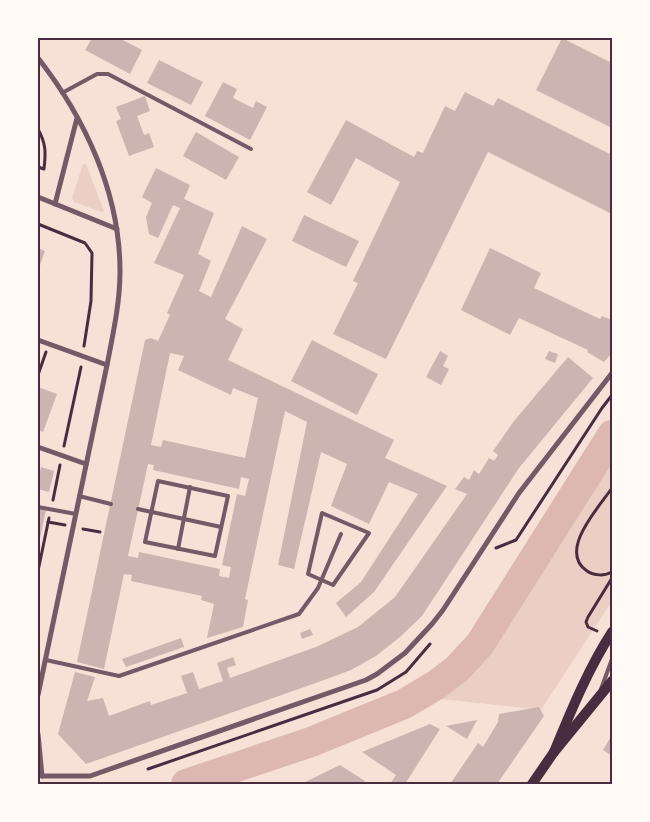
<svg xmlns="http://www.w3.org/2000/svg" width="650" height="822" font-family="'Asap Condensed',sans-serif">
<rect width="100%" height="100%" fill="#f7e1d7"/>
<g fill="#ebcfc5">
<polygon points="83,164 86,164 104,211 102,212 74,202 72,198"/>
<polygon points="612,458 612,601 541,710 441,699"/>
</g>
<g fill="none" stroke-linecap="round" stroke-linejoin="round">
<polyline stroke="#dcb8b0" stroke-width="30" points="186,784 311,742 404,704 436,685 457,669 480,644 612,435"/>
</g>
<g fill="#ccb4b1" fill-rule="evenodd">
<polygon points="92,38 119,38 142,50 130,74 85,50"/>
<polygon points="562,38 612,63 612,128 536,90"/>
<polygon points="159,60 203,82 191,105 147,83"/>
<polygon points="223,82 237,89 233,98 253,108 256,101 267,107 250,140 205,116"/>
<polygon points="465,92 493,106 498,98 612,155 612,214 488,152 386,359 333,334 358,283 353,281 400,182 356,158 331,205 307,192 346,120 414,157 417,151 423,153 445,106 455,111"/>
<polygon points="145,96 150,111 137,116 144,135 149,133 154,147 129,156 116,121 121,119 116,107"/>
<polygon points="196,132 239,157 226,180 183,156"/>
<path d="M156,168L190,185L184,199L214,213L198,254L211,261L199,291L211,297L242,226L267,239L225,319L243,329L228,360L394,440L385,458L447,486L374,592L346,617L336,603L361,582L418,494L389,482L369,524L331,506L347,464L321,452L294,569L278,565L307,422L285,411L245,599L248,600L243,627L207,638L214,604L201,600L202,596L131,581L132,575L124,574L104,669L77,662L145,340L151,338L158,341L170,315L167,313L184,275L154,263L180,208L173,205L158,238L149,234L146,217L152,203L142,197ZM170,353L184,356L178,370L231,395L233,388L258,398L245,458L163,440L161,447L151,445ZM148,464L154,465L153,470L239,489L241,477L249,479L245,496L237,494L222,565L231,567L229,578L219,576L220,569L139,552L138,558L128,556Z"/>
<polygon points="304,215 359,241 346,267 292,241"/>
<polygon points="38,248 45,251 38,271"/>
<polygon points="490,248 541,273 534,288 600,319 602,316 612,320 612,353 604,362 587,352 588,350 519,318 510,335 461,310"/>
<polygon points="312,340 378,374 357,415 291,381"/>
<polygon points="440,351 448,356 443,366 449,369 441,385 426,377"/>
<polygon points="549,351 558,354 555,363 545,359"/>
<polygon points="568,357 593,378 519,468 422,616 400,637 376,656 351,670 327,679 86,764 58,734 75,672 95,677 87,701 103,698 109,716 150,701 151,705 187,693 181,676 193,672 199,689 223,681 217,663 233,657 236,665 227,668 230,678 316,647 358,627 395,597 467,494 455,489 464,477 469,480 474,470 479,474 489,458 494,461 498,455 493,451 514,421"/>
<polygon points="38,387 57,394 43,432 38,430"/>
<polygon points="41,467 54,471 49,492 38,489 38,479"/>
<polygon points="38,508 46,510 38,548"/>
<polygon points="310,629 313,635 302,639 300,633"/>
<polygon points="181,638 184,647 126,667 122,659"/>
<polygon points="539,707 544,716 497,784 450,784 478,743 483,747 498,722 499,714"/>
<polygon points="477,720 467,739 446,726"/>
<polygon points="430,724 440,729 405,784 390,784 396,775 362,752"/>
<polygon points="612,735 612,756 603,750"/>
<polygon points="340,765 365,781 363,784 301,784"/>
</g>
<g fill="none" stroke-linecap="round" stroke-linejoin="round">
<g stroke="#4a2c40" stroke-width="3">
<path d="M38,129C46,144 46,152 44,169L38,167"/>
<polyline points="38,224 85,243 92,253 91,301 84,346"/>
<polyline points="38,375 46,352"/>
<polyline points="64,446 81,367"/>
<path d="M612,488C600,506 557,551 587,571C594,576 605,576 612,572"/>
<polyline points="53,500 60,465"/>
<polyline points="48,522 65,525"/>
<polyline points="83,529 100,532"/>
<polyline points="496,548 516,540 602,408 612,395"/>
<polyline points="38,571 49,518"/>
<polyline points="597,631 588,627 586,622 588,617 612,578"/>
<polyline points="148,769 377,690 406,672 430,644"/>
</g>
<g stroke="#755966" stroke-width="4">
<polyline points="62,93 97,74 108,74 251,149"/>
<polygon points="158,481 228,496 215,556 145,542"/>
<polyline points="79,496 111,504"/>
<polyline points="38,507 76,514"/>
<polyline points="138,509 221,527"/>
<polygon points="322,513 369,533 333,585 308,574"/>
<polyline points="178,549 190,487"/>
<polyline points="46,660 119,676 299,614 318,588 341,534"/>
<polyline points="601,689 612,659"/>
</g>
<g stroke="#755966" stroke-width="5">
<path d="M38,58C85,118 120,193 120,271C120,303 113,334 107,365L38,695"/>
<polyline points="38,197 117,229"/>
<polyline points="55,204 77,118"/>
<polyline points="38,340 107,365"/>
<polyline points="38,447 86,464"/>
<polyline points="38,734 42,776"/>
<polyline points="42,776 90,776 366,680 377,674 405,653 432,624 443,610 519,493 612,373"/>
</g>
<g stroke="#4a2c40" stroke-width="10">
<path d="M554,752C571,711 588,669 612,632"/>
<polyline points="532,784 554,752 612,681"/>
</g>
</g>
<rect width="650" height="822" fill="none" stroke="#fffaf5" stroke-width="78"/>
<rect x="39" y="39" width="572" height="744" fill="none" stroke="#4a2c40" stroke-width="2"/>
</svg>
